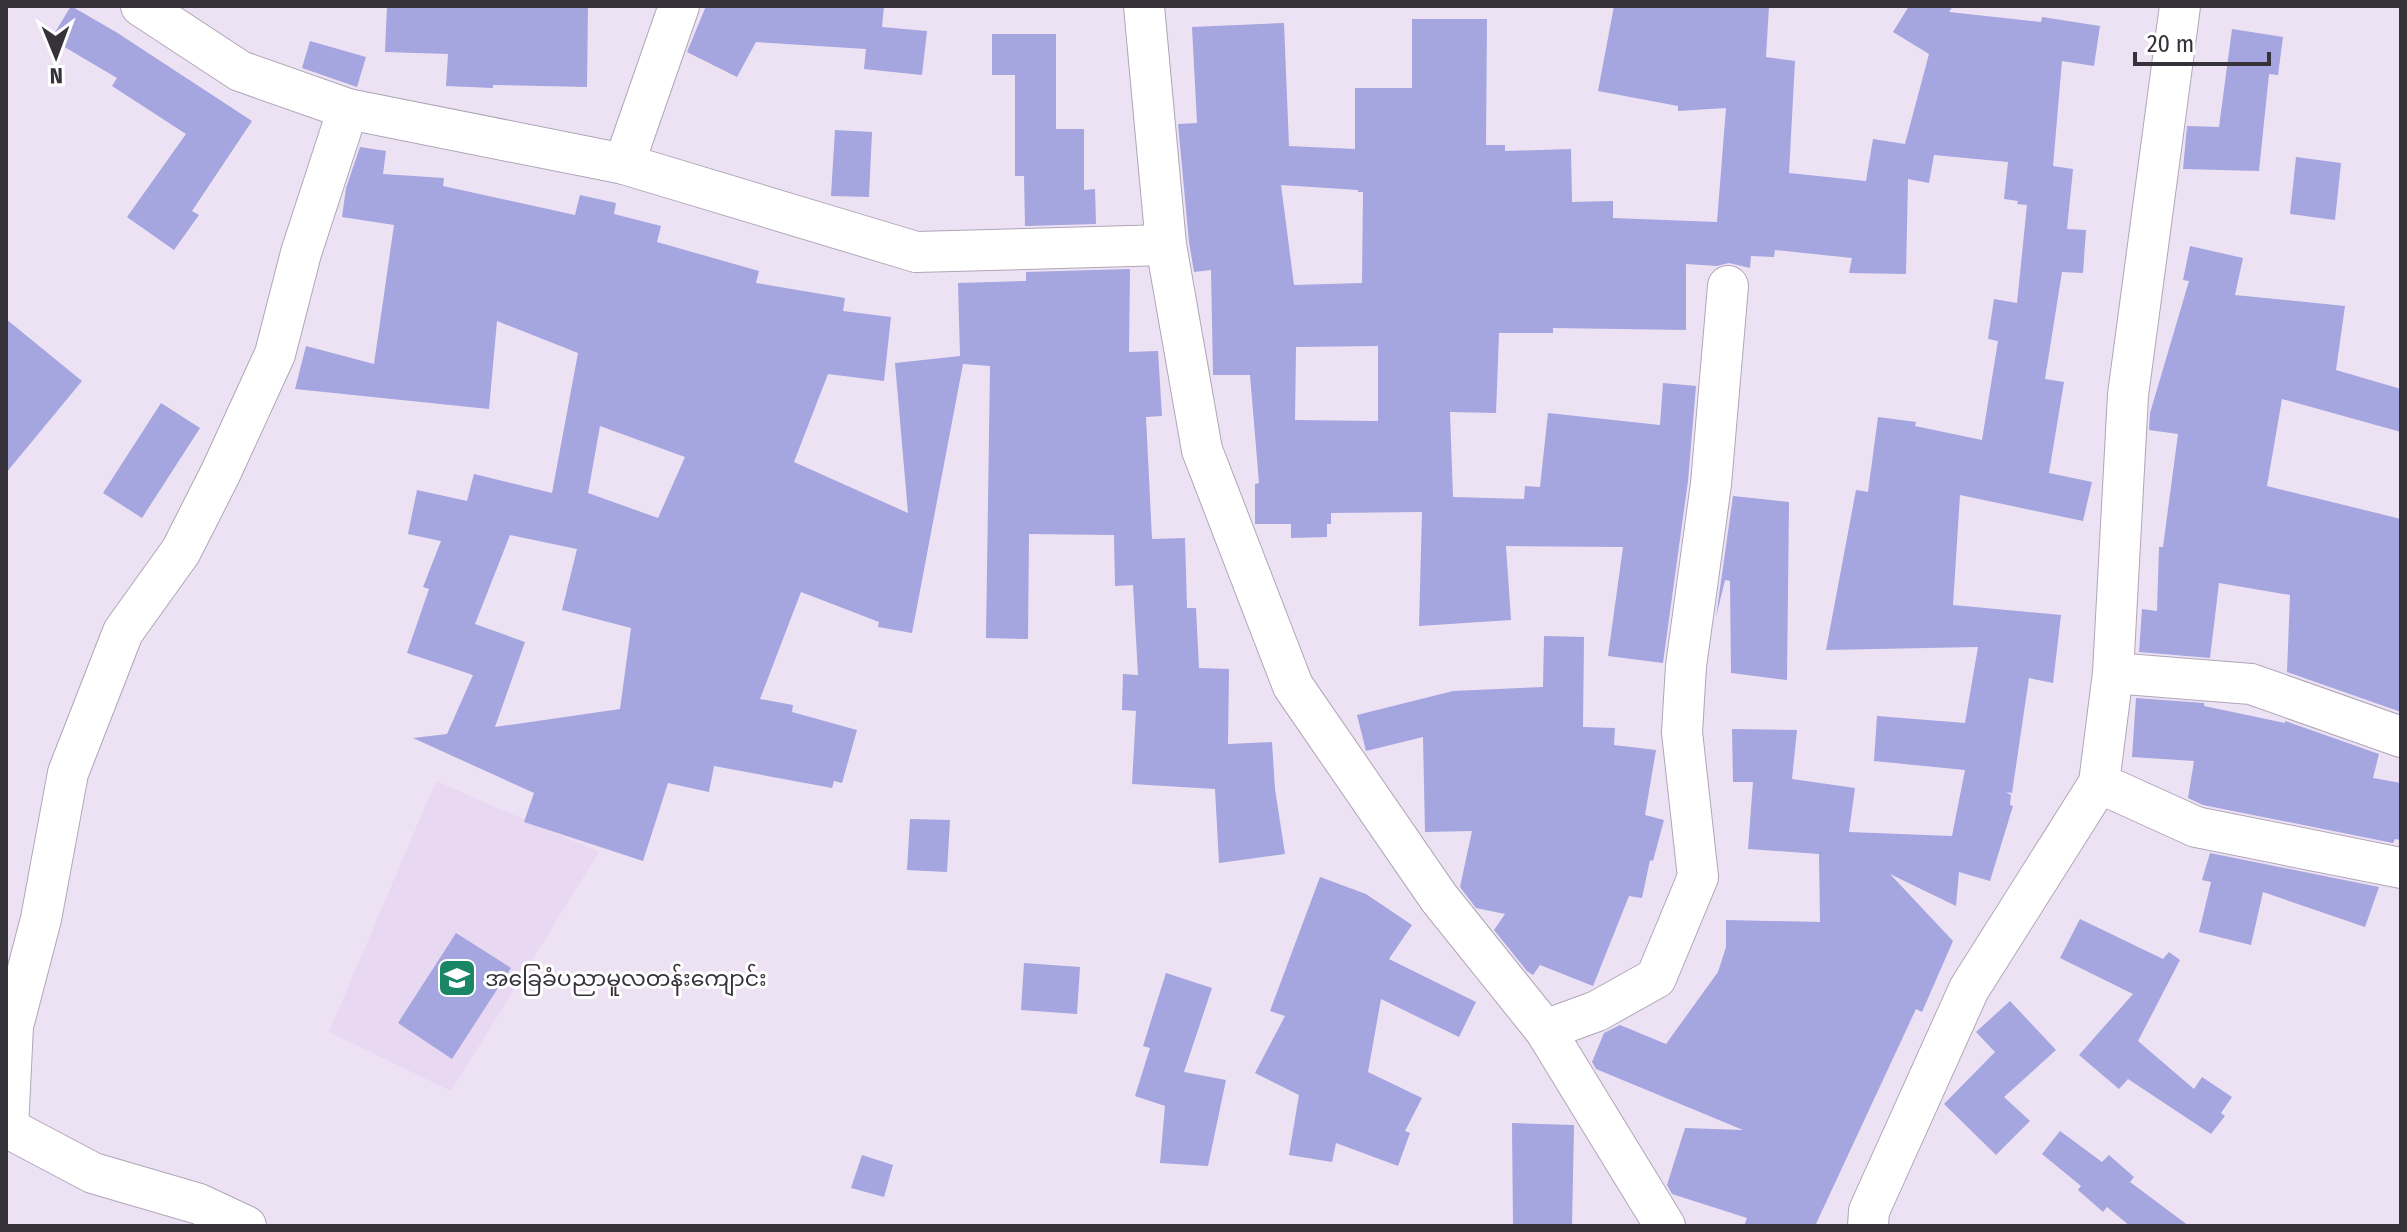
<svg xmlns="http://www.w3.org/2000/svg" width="2407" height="1232" font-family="'Fira Sans Condensed','Noto Sans Myanmar',sans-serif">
<rect width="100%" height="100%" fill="#ede2f4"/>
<polygon fill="#e8d8f1" points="436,781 599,852 451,1091 329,1032"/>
<g fill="#a5a5df" fill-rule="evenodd">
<polygon points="71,6 116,32 252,121 192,211 199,215 174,250 127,217 186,134 112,86 117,78 51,39"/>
<polygon points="387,6 588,6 587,87 493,85 493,88 446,86 448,54 385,52"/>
<polygon points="706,6 884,6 882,27 927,31 922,75 864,69 866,49 756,42 737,77 687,52"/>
<path d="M1614,6H1769L1766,57L1795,61L1789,173L1866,181L1873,139L1905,144L1929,54L1893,32L1909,6H1953L1949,12L2041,22L2042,17L2100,26L2094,66L2062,61L2053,166L2073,169L2067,229L2086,230L2083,273L2062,272L2045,379L2064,382L2049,473L2092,482L2083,521L1960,495L1953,605L2061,615L2053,683L2029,678L2012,793L2006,792L2011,795L2010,805L2013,806L1990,881L1959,872L1956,906L1890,874L1953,941L1922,1012L1916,1009L1815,1226H1744L1747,1218L1672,1194L1667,1185L1685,1128L1743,1130L1596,1069L1592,1062L1604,1033L1620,1025L1666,1044L1718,972L1726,947V920L1820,922L1819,854L1748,849L1753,782H1733L1732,729L1797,730L1792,779L1855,788L1849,832L1952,836L1965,770L1874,761L1877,716L1965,723L1978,647L1826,650L1856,490L1868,492L1878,417L1916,422L1915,426L1982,440L1998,341L1988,339L1994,299L2017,303L2027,205L2017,204L2018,201L2004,199L2008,162L1934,155L1929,183L1908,179L1906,274L1849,273L1852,258L1775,250L1774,257L1751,256L1750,268L1729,263L1717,266L1686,264V330L1553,328V333H1499L1496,413L1450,412L1453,497L1524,499L1525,486L1540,487L1548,413L1660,425L1663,383L1696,386L1688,481L1663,663L1608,656L1623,547L1506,546L1511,620L1419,626L1422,512L1331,513V524H1327V537L1291,538V524H1255V484L1259,483L1250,375H1213L1211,270L1194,272L1189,242L1178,124L1197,123L1192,27L1284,23L1289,146L1355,149V88H1412V19H1487L1486,145H1505V151L1571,149L1572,202L1613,201V218L1717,222L1726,108L1678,111V106L1598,91ZM1281,185L1358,190V192H1363L1362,283L1294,285ZM1378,346V421L1295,420L1296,347Z"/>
<polygon points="2232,29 2283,37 2278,75 2269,74 2259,171 2183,169 2187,126 2219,127"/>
<polygon points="992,34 1056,34 1056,129 1084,129 1084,190 1095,189 1096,224 1025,226 1024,176 1015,176 1015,75 992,75"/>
<polygon points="310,41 366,57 357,87 302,68"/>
<polygon points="835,130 872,132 869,197 831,196"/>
<path d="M360,147L386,151L383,174L444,178L443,186L575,215L580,195L616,203L614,214L661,226L657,242L759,271L756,283L845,298L843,311L891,317L884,381L828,374L794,462L908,513L895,363L960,356L958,283L1026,281V272L1130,269L1129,352L1158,351L1162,416L1146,417L1152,539L1185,538L1187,608H1196L1199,668L1229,669L1228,744L1272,742L1275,789L1285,854L1219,863L1215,789L1132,784L1136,711L1122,710L1123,674L1138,675L1133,585L1115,586L1114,535L1029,534L1028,639L986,638L990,366L963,364L912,633L878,627L879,622L801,592L760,699L793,705L792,712L857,730L842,783L834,781L832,788L714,766L709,792L668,783L643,861L524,822L534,793L413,738L447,734L473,675L407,653L429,589L423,587L441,541L408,534L417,490L467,501L474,474L552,493L578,353L497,321L489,409L295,389L306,346L374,364L394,225L342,217L346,188ZM600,426L685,457L658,518L588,493ZM510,535L577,549L562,610L631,628L620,709L495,727L525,642L475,624Z"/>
<polygon points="2296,157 2341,163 2335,220 2290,214"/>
<polygon points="2190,246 2243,258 2235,295 2345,306 2336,370 2401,389 2401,432 2282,399 2267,486 2401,519 2401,712 2287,672 2290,595 2219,583 2210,658 2139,652 2142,609 2157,611 2159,547 2163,547 2178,434 2149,430 2150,413 2189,281 2183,280"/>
<polygon points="6,319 82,381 6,473"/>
<polygon points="161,403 200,428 142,518 103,493"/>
<polygon points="1733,496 1789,502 1787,680 1731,673 1730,581 1725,580 1716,617"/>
<polygon points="1544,636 1584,637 1583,727 1615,728 1614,745 1656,750 1645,815 1664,820 1653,861 1650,860 1642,898 1629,896 1593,986 1540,965 1533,975 1527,971 1494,930 1505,914 1476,908 1460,887 1472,831 1425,832 1423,737 1366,751 1357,715 1453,691 1543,687"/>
<polygon points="2136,698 2204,703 2204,706 2285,723 2285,721 2379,754 2373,778 2401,783 2401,840 2395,839 2393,843 2203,805 2188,798 2194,761 2132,757"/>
<polygon points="910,819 950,820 947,872 907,870"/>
<polygon points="2210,853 2379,887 2365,927 2263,892 2251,945 2199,932 2211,882 2202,880"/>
<polygon points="1320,877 1366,894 1412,925 1389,959 1476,1002 1459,1037 1381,999 1368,1072 1422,1098 1405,1131 1410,1133 1398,1166 1336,1143 1332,1162 1289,1155 1299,1095 1255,1073 1285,1016 1270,1011"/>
<polygon points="2080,919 2163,959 2169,952 2180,960 2138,1041 2194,1089 2202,1077 2232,1097 2221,1113 2225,1116 2211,1134 2128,1079 2119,1089 2079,1055 2133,994 2060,958"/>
<polygon points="456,933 511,968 452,1059 398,1023"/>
<polygon points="1024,963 1080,967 1077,1014 1021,1010"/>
<polygon points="1166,973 1212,988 1184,1072 1226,1080 1208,1166 1160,1163 1165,1106 1135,1096 1150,1048 1143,1046"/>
<polygon points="2010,1001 2056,1050 2004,1097 2030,1121 1996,1155 1944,1104 1995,1052 1976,1032"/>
<polygon points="1512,1123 1574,1125 1572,1226 1513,1226"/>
<polygon points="2060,1131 2102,1162 2109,1155 2134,1177 2130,1182 2189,1226 2130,1226 2107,1207 2103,1212 2078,1190 2081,1186 2042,1154"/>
<polygon points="862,1155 893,1165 884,1197 851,1188"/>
</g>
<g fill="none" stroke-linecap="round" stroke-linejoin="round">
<g stroke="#b0a6b7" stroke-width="42">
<g id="street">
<polyline points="141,6 240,71 348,109 624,164 916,252 1166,245"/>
<polyline points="1144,6 1166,245 1202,450 1293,686 1439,898 1545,1030 1665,1226"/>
<polyline points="624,164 679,6"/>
<polyline points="2113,673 2251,684 2401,737"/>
<polyline points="2099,783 2196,827 2401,868"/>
<polyline points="1545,1030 1597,1011 1656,978 1698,877 1682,732 1686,666 1711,484 1728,286"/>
<polyline points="246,1226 199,1204 93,1173 8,1128 13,1026 41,919 68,773 123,632 181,551 221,472 275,354 301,253 348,109"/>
<polyline points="1868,1226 1869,1211 1969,989 2099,783 2113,673 2128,395 2180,6"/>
</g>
</g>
<use href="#street" stroke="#fff" stroke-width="40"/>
</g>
<defs>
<g id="school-square" transform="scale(2)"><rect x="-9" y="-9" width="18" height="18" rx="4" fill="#198765" stroke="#fff"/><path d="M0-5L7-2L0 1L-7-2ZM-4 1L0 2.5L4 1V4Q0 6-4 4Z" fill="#fff"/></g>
</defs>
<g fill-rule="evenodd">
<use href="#school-square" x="457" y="978"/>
</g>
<g text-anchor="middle" stroke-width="6" stroke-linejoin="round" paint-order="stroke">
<g font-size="22" fill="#363239" stroke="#fff" text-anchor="start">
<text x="485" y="986">အခြေခံပညာမူလတန်းကျောင်း</text>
</g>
</g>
<rect width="2407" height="1232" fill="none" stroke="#363239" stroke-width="16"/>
<g transform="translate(56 56) rotate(179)" stroke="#ffffff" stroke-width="6" paint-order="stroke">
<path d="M0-6L14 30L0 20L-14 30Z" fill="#363239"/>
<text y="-12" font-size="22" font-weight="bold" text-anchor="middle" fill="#363239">N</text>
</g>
<path d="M2135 52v12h134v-12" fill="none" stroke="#363239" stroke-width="4"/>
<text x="2147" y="52" font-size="24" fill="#363239" stroke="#ffffff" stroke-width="6" paint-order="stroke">20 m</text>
</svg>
